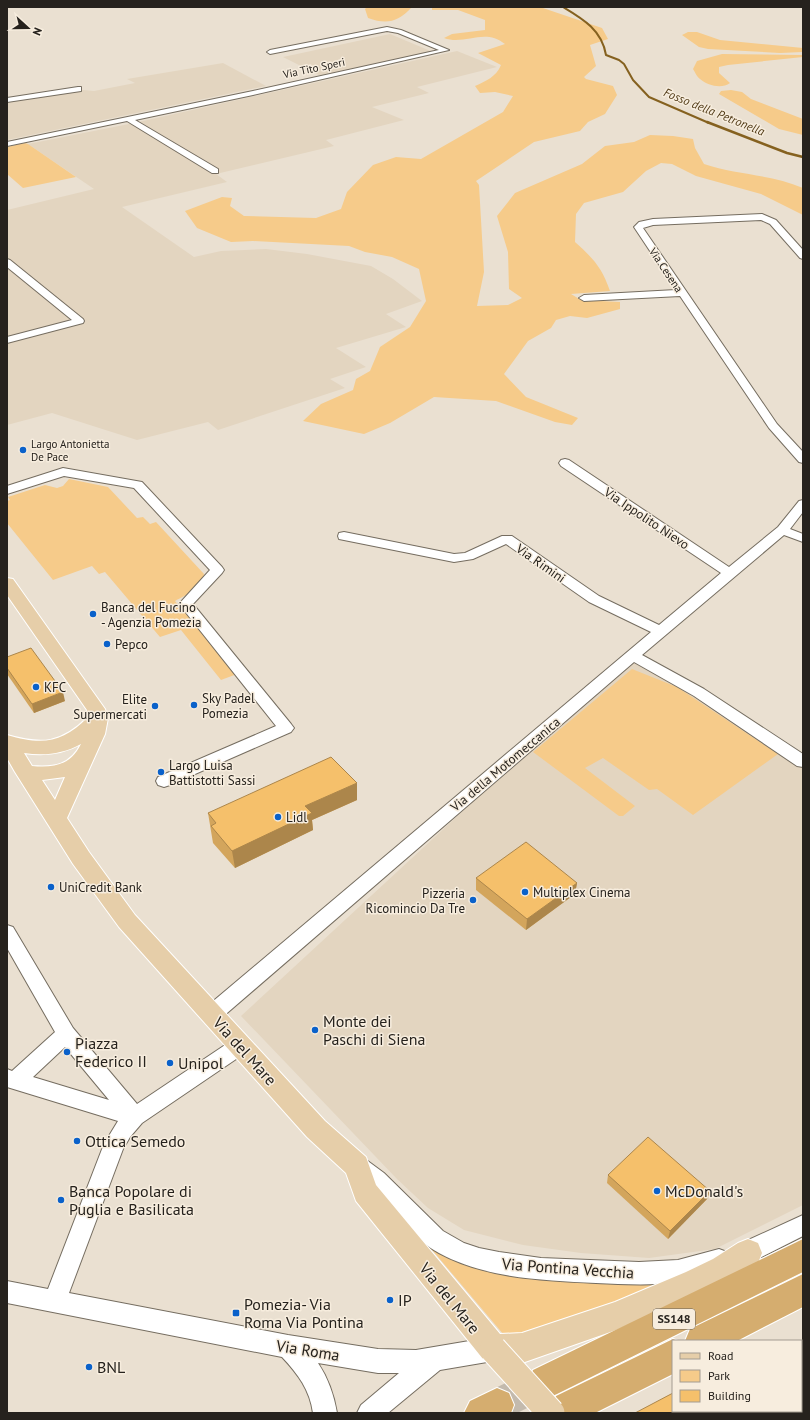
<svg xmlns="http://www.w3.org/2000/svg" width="810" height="1420" font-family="'PT Sans',sans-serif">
<rect width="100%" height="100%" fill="#eae0d1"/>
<g fill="#e3d5c0">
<polygon points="390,34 433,52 321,76 283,57"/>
<polygon points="457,51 497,67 417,87 429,93 372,107 404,120 326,140 334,146 216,174 227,182 122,207 194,257 221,251 266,249 307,254 371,266 393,279 422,301 386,314 406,327 336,348 366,367 330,379 345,388 218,430 208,422 137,440 52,413 7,425 7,210 94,189 28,144 134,123"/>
<polygon points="223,63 266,86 7,140 7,101 83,90 94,91 135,83 127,79"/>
<polygon points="633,662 700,700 798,765 803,762 803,1205 715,1249 649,1258 581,1253 523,1245 464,1230 428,1208 397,1179 241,1016 531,748"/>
</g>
<g fill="#f6cb8a">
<path d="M367,7H412C398,22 387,25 368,18L365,9Z"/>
<path d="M432,7H540L602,28L608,39L590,45L596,66L584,77L586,79L613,86L617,95L605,114L588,122L580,131L534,142L476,181L479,185L484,272L477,306L508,305L522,298L509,289L508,252L497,216L515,193L582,164L605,146L634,142L650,135L673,136L693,139L695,148L704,164C736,175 771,174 803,188V215L761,194L696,176L672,164L661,163L646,171L623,192L584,203L576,214L575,242C594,259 602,268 610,291L571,294L581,300L620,302V309L587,318L570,316L556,320L551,328L528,341L504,374L526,397L578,418L572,425L555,422L496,401L434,397L390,423L364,434L303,421L321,404L353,390L356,379L370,371L380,347L410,327L426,301L419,269L392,257L365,252L349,246L253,241L231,242L197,228L185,211L222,197L232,198L230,206L244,216L316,218L341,209L347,192L373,165L396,157L421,159L503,112L513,96L495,92L480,93L475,86C486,81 496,77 501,65L478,53L505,44C484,27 465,46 444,38L452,34L485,30V20L458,10H432Z"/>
<polygon points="688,32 697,32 720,40 803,48 803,52 780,53 708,49 699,47 682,35"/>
<path d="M722,54L803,55V57L728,65L719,67V73L730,83C722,89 708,86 700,79C697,77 695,72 693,69L697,61Z"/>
<polygon points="731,90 742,92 751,99 803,119 803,135 779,129 719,94 721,91"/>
<polygon points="25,143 28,144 76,177 23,188 7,174 7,147"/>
<path d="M69,479L108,487L137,518L143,517L150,524L156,522L204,574C202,588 186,595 175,601L237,674L221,680L181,630L160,637L105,572L99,574L92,566L53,580L7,523V501L10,500L8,497L45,485L57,488L63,486Z"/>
<polygon points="632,669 677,687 778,754 693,815 657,789 649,790 603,758 585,768 635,806 623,816 619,816 533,752"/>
<polygon points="432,1246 457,1262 503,1274 672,1283 528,1332 504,1335 433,1251 430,1248"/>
</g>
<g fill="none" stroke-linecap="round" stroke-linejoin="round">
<path stroke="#85611f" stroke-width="2" d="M563,7C583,19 602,30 606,55L619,60L624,64L633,80L649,97L709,123"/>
<polyline stroke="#85611f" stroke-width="2.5" points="707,122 787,153 803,157"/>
<polyline stroke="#c3baad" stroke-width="32" stroke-dasharray="32 16" stroke-linecap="butt" points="497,1405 544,1382"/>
<g stroke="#756d60" stroke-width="2">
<g id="minor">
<polygon points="387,27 401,30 449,50 253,95 135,120 218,169 218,173 212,173 127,121 7,146 7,142 253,91 439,50 398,33 387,31 270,54 267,52 270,50"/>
<polygon points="78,87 81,87 81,91 7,102 7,98"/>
<polygon points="762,214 776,220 803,250 803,259 800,258 770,224 761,220 653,225 643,228 777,424 803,452 803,463 799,462 769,428 680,296 584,301 579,298 584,295 676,290 634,227 639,222 653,219"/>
<polygon points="7,259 10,260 83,319 84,321 83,323 7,343 7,337 72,320 7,267"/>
<polygon points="565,459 569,460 729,567 778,527 799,501 803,500 803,512 790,529 803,534 803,542 784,535 642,655 704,689 803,754 803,767 797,766 694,696 634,662 219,1020 212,1022 205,1020 203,1014 205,1008 651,632 589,602 506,544 473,559 454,562 339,539 338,536 339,533 344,532 454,554 465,553 502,536 512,536 599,596 659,625 721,573 561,466 559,463 561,460"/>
<polygon points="63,468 142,482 222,567 224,570 222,573 193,604 291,724 294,728 291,732 170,785 164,787 158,785 156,781 158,777 276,726 179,604 210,570 134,488 64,476 7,494 7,486"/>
<path d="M7,925L13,927L73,1028L137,1104L234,1039L241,1037L248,1039L251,1045L248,1051L142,1123L130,1137L123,1149L69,1293L288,1335L378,1349L416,1350L493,1337L501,1341L505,1349L501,1357L493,1361L440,1370L388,1413H357L361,1405L399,1373H378L318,1363C328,1378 334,1395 337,1413H313C310,1390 298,1374 282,1357L7,1303V1281L48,1289L104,1144L118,1121L7,1087V1069L12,1071L55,1032L7,948ZM65,1047L109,1100L33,1077Z"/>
<path d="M358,1156L365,1159L384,1173L443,1231L464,1243L479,1248L499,1252L541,1258L639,1262L678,1260L719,1249L727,1252L730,1260L727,1268C711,1274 694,1280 677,1282C650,1286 623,1284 596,1283C543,1280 487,1279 439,1253C416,1241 400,1217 382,1199C372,1188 353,1179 348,1166L351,1159Z"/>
<polygon points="803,1215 803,1236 748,1264 741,1266 733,1263 730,1255 733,1247"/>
</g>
</g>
<g stroke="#fff" stroke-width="2">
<path id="major" d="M7,578L13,579L105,709L108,718L105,734L67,818L89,852L135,915L325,1121L366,1157L376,1185L500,1334L522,1333L615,1302L686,1272L713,1259L738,1243L748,1239L758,1243L762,1253L758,1263L733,1279L616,1330L522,1363L493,1364L483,1359L356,1201L346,1173L307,1137L119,927L73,864L15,772L7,758V735C41,745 62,744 88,717L87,710L7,595ZM81,744C71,765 54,768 32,766L24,753C44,756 63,754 81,744ZM65,777L55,800L42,780Z"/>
</g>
<g stroke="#fff" stroke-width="2">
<g id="highway">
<polygon points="803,1239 803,1272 557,1394 545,1399 533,1394 528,1382 533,1370"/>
<polygon points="803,1274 803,1307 737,1341 685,1341 690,1329"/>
<polygon points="673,1339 678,1341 673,1341 673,1374 595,1413 553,1413 550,1408 556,1396"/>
<polygon points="497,1388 509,1393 514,1405 511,1413 464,1413 470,1401"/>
</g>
</g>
<use href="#minor" fill="#fff" fill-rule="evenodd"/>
<use href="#major" fill="#e6cea9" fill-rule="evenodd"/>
<use href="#highway" fill="#d5ad6f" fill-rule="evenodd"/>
<g stroke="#fff" stroke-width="29" stroke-linecap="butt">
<polyline id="major-bridge" points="493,1349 551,1413"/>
</g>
<use href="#major-bridge" stroke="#e6cea9" stroke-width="27"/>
</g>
<g fill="#d3a55c">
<polygon points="7,657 65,701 34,713 7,674"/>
<polygon points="357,783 357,800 312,820 313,830 235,868 213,843 208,813"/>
<polygon points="476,878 577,883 575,894 526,930 476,890"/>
<polygon points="608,1175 710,1191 707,1199 668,1239 607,1183"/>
</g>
<g fill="#ac864b">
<polygon points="63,692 65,701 34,713 32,704"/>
<polygon points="357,783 357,800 312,820 313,830 235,868 232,851 305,806"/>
<polygon points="577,883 575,894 526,930 527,919"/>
<polygon points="710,1191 707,1199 668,1239 670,1231"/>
</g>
<g fill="#f5c06b" stroke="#ac864b">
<polygon points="31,648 63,692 32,704 7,668 7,657"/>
<polygon points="331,757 357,783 305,806 312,813 232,851 211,826 216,823 208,813"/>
<polygon points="526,842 577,883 527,919 476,878"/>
<polygon points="648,1137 710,1191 670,1231 608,1175"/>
<polygon points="673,1393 673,1411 734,1411 735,1413 635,1413"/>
</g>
<g fill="#0a61ca" stroke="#f7edde" stroke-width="1.5">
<circle cx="23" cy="450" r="4"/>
<circle cx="93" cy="614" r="4"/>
<circle cx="107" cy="644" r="4"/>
<circle cx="36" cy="687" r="4"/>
<circle cx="194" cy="705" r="4"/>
<circle cx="155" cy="706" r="4"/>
<circle cx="161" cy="772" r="4"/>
<circle cx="278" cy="817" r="4"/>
<circle cx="51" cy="887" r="4"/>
<circle cx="525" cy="892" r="4"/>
<circle cx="473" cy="900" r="4"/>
<circle cx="315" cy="1030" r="4"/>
<circle cx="67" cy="1052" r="4"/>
<circle cx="170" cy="1063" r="4"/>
<circle cx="77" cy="1141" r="4"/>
<circle cx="657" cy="1191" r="4"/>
<circle cx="61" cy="1200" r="4"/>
<circle cx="390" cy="1300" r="4"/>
<rect x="232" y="1309" width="8" height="8" rx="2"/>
<circle cx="89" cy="1367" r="4"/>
</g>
<g text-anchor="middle" stroke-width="3" stroke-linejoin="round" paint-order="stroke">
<g font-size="11" fill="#26221d" stroke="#f7edde">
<text transform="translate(314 68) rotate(-12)" y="4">Via Tito Speri</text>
<text transform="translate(666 270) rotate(56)" y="4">Via Cesena</text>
</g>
<g font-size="11" fill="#26221d" stroke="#f7edde" text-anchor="start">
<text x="31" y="448">Largo Antonietta<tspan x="31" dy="13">De Pace</tspan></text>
</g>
<g font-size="12" font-style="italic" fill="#503a16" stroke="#f7edde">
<text transform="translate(714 112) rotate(22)" y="4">Fosso della Petronella</text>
</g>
<rect fill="#f7edde" stroke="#655f57" stroke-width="1" x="653" y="1309" width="42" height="20" rx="3"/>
<g font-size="12" font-weight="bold" fill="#26221d">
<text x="674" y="1323">SS148</text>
</g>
<g font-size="13" fill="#26221d" stroke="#f7edde">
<text transform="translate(647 518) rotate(34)" y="5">Via Ippolito Nievo</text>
<text transform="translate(541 563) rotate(35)" y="5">Via Rimini</text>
<text transform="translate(505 764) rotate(-40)" y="5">Via della Motomeccanica</text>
</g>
<g font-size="13" fill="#26221d" stroke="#f7edde" text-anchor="start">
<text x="101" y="612">Banca del Fucino<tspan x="101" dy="15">- Agenzia Pomezia</tspan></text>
<text x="115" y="649">Pepco</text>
<text x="44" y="692">KFC</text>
<text x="202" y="703">Sky Padel<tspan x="202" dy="15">Pomezia</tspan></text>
<text x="147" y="704" text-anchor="end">Elite<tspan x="147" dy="15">Supermercati</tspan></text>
<text x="169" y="770">Largo Luisa<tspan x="169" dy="15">Battistotti Sassi</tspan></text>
<text x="286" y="822">Lidl</text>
<text x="59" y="892">UniCredit Bank</text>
<text x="533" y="897">Multiplex Cinema</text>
<text x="465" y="898" text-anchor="end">Pizzeria<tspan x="465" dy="15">Ricomincio Da Tre</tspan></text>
</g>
<g font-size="16" fill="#26221d" stroke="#f7edde" text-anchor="start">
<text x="323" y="1027">Monte dei<tspan x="323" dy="18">Paschi di Siena</tspan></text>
<text x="75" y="1049">Piazza<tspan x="75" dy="18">Federico II</tspan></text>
<text x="178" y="1069">Unipol</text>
<text x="85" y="1147">Ottica Semedo</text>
<text x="69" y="1197">Banca Popolare di<tspan x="69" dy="18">Puglia e Basilicata</tspan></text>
<text x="665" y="1197">McDonald's</text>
<text x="398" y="1306">IP</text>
<text x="244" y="1310">Pomezia- Via<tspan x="244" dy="18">Roma Via Pontina</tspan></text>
<text x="97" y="1373">BNL</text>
</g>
<g font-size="16" fill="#26221d" stroke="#f7edde">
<text transform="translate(245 1051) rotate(48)" y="6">Via del Mare</text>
<text transform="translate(568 1268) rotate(4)" y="6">Via Pontina Vecchia</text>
<text transform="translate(450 1298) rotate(51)" y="6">Via del Mare</text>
<text transform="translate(308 1350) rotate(9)" y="6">Via Roma</text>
</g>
</g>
<rect width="810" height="1420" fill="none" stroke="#26221d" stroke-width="16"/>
<rect x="672" y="1340" width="130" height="72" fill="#f7edde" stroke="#a39c91"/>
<rect x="680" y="1353" width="20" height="6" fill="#e6cea9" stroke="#a39c91"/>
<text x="708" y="1360" font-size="12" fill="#26221d">Road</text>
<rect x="680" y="1370" width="20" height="12" fill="#f6cb8a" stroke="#a39c91"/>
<text x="708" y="1380" font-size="12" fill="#26221d">Park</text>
<rect x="680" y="1390" width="20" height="12" fill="#f5c06b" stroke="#a39c91"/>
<text x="708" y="1400" font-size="12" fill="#26221d">Building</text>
<g transform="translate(28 28) rotate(111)" stroke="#f7edde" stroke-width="3" paint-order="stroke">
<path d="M0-3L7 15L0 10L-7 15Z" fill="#26221d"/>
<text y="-6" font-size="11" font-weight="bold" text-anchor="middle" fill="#26221d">N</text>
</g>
</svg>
